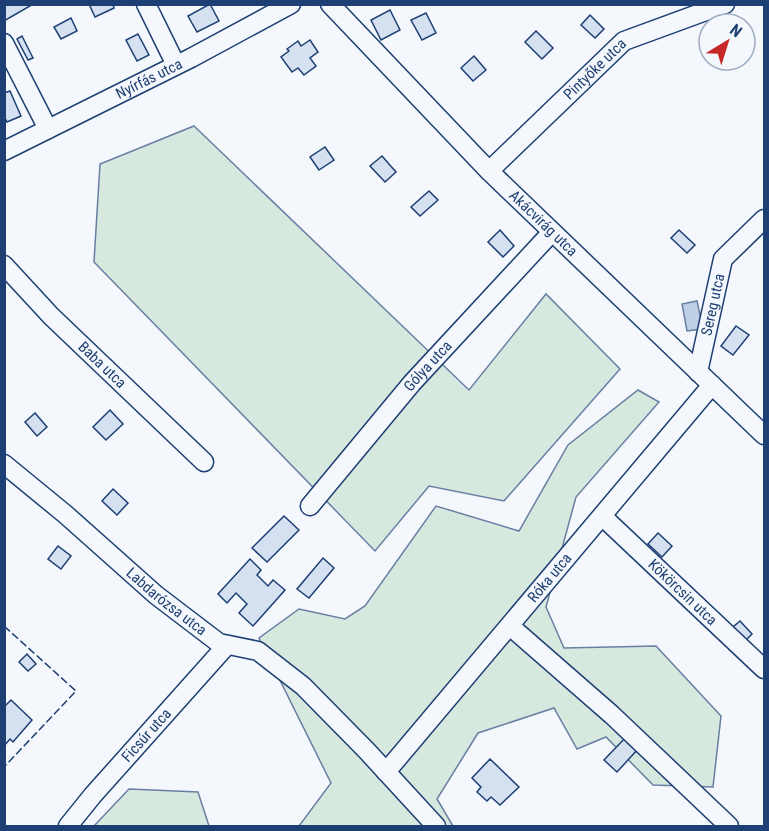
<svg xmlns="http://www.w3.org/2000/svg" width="769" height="831" font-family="'Roboto Condensed',sans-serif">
<rect width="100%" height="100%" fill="#f4f7fb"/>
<g fill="#d7e8df" stroke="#687fa3" stroke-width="1.5">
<polygon points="194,126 469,390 546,294 620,369 504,501 429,486 375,551 94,262 100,164"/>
<polygon points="638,390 659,402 576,497 546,607 564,648 656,646 721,716 713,787 653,785 606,737 577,749 554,708 478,733 437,799 453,826 299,826 331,783 259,638 299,609 345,619 365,606 436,506 519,531 568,445"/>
<polygon points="129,789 198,792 209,826 94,826"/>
</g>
<polygon fill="#bed0e5" stroke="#687fa3" stroke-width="1.5" points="697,301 703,329 687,331 682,304"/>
<g fill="#d5e0f0" stroke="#1d3f73" stroke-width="1.5">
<polygon points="4,4 29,4 30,6 4,21"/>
<polygon points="89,4 113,4 114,8 95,17"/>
<polygon points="210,4 219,21 197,32 188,16"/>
<polygon points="390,10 400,30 381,40 371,20"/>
<polygon points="426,13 436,33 422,40 411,20"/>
<polygon points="590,15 604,29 595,38 581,25"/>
<polygon points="71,18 77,31 61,39 54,27"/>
<polygon points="536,31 553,48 542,59 525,42"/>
<polygon points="138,34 149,55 137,61 126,40"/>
<polygon points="22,36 33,58 28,60 17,39"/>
<polygon points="310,40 318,52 310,58 316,66 304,75 298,68 292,72 281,57 289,51 287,49 298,41 301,46"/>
<polygon points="474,56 486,70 473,81 461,68"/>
<polygon points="10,91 21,116 7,122 4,116 4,93"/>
<polygon points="325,147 334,160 319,170 310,157"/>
<polygon points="382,156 396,172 385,182 370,166"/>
<polygon points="429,191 438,200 420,216 411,207"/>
<polygon points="500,230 514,246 503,257 488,242"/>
<polygon points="679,230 695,245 687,253 671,238"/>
<polygon points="736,326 749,335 733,355 721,346"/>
<polygon points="110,410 123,424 106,440 93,427"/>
<polygon points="35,413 47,427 37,436 25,422"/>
<polygon points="113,489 128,503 117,515 102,501"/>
<polygon points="284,516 299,530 267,562 252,548"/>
<polygon points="658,533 672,546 662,557 648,544"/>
<polygon points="58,546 71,556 61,569 48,559"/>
<polygon points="323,558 334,568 309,598 297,589"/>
<polygon points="250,559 261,570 257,575 268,586 273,580 285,590 253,626 239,613 247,604 236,593 227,603 218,594"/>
<polygon points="740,621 752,634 746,640 733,627"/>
<polygon points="27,654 36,664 28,671 19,662"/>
<polygon points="11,700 32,720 13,742 10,739 4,746 4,707"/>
<polygon points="626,737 638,749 617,772 604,760"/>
<polygon points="490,759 519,787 500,805 491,797 487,801 477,792 481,787 472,778"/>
</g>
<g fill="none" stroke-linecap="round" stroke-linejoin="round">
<g stroke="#1d3f73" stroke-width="21">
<g id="minor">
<polyline points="146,4 176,65"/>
<path id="s1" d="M330,4L489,171L764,435"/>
<polyline points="4,43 48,129"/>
<path id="s2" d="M4,151L191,58L291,4"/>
<path id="s3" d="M489,171L624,41L725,4"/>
<path id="s4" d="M4,265L51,316L204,462"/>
<path id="s5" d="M698,372L723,259L764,219"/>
<path id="s6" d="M4,464L65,514L156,595L219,643L258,651L303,686L367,751L436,826"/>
<path id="s7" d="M310,506L412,383L552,232"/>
<path id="s8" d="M602,516L764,669"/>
<polyline points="510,626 612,715 729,826"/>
<path id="s9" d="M386,772L712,385"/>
<path id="s10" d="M68,826L93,795L227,645"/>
</g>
</g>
<use href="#minor" stroke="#f4f7fb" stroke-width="18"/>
<polyline stroke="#1d3f73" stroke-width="1.5" stroke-dasharray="8 3" stroke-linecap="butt" points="4,626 76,691 4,767"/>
</g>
<g text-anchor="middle" stroke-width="4.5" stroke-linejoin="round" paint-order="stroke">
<g font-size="15" fill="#1d3f73" stroke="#f4f7fb">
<text dy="5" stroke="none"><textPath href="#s3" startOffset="147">Pintyőke utca</textPath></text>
<text dy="5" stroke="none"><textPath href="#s2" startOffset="162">Nyírfás utca</textPath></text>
<text dy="5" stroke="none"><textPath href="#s1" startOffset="306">Akácvirág utca</textPath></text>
<text dy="5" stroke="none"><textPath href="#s5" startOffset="69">Sereg utca</textPath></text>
<text dy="5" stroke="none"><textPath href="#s4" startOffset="140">Baba utca</textPath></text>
<text dy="5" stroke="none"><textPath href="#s7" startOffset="183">Gólya utca</textPath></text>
<text dy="5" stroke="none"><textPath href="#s9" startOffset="254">Róka utca</textPath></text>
<text dy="5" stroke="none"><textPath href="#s8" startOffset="111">Kökörcsin utca</textPath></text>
<text dy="5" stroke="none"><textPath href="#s6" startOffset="213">Labdarózsa utca</textPath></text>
<text dy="5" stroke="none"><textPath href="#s10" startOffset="120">Ficsúr utca</textPath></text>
</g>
</g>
<rect width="769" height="831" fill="none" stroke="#1d3f73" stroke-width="12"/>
<g transform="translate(727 42) rotate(38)"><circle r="28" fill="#f4f7fb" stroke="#9eadc5" stroke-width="1.5"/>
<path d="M0-4.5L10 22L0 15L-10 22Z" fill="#c62828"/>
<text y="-9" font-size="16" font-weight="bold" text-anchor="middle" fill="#1d3f73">N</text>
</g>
</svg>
